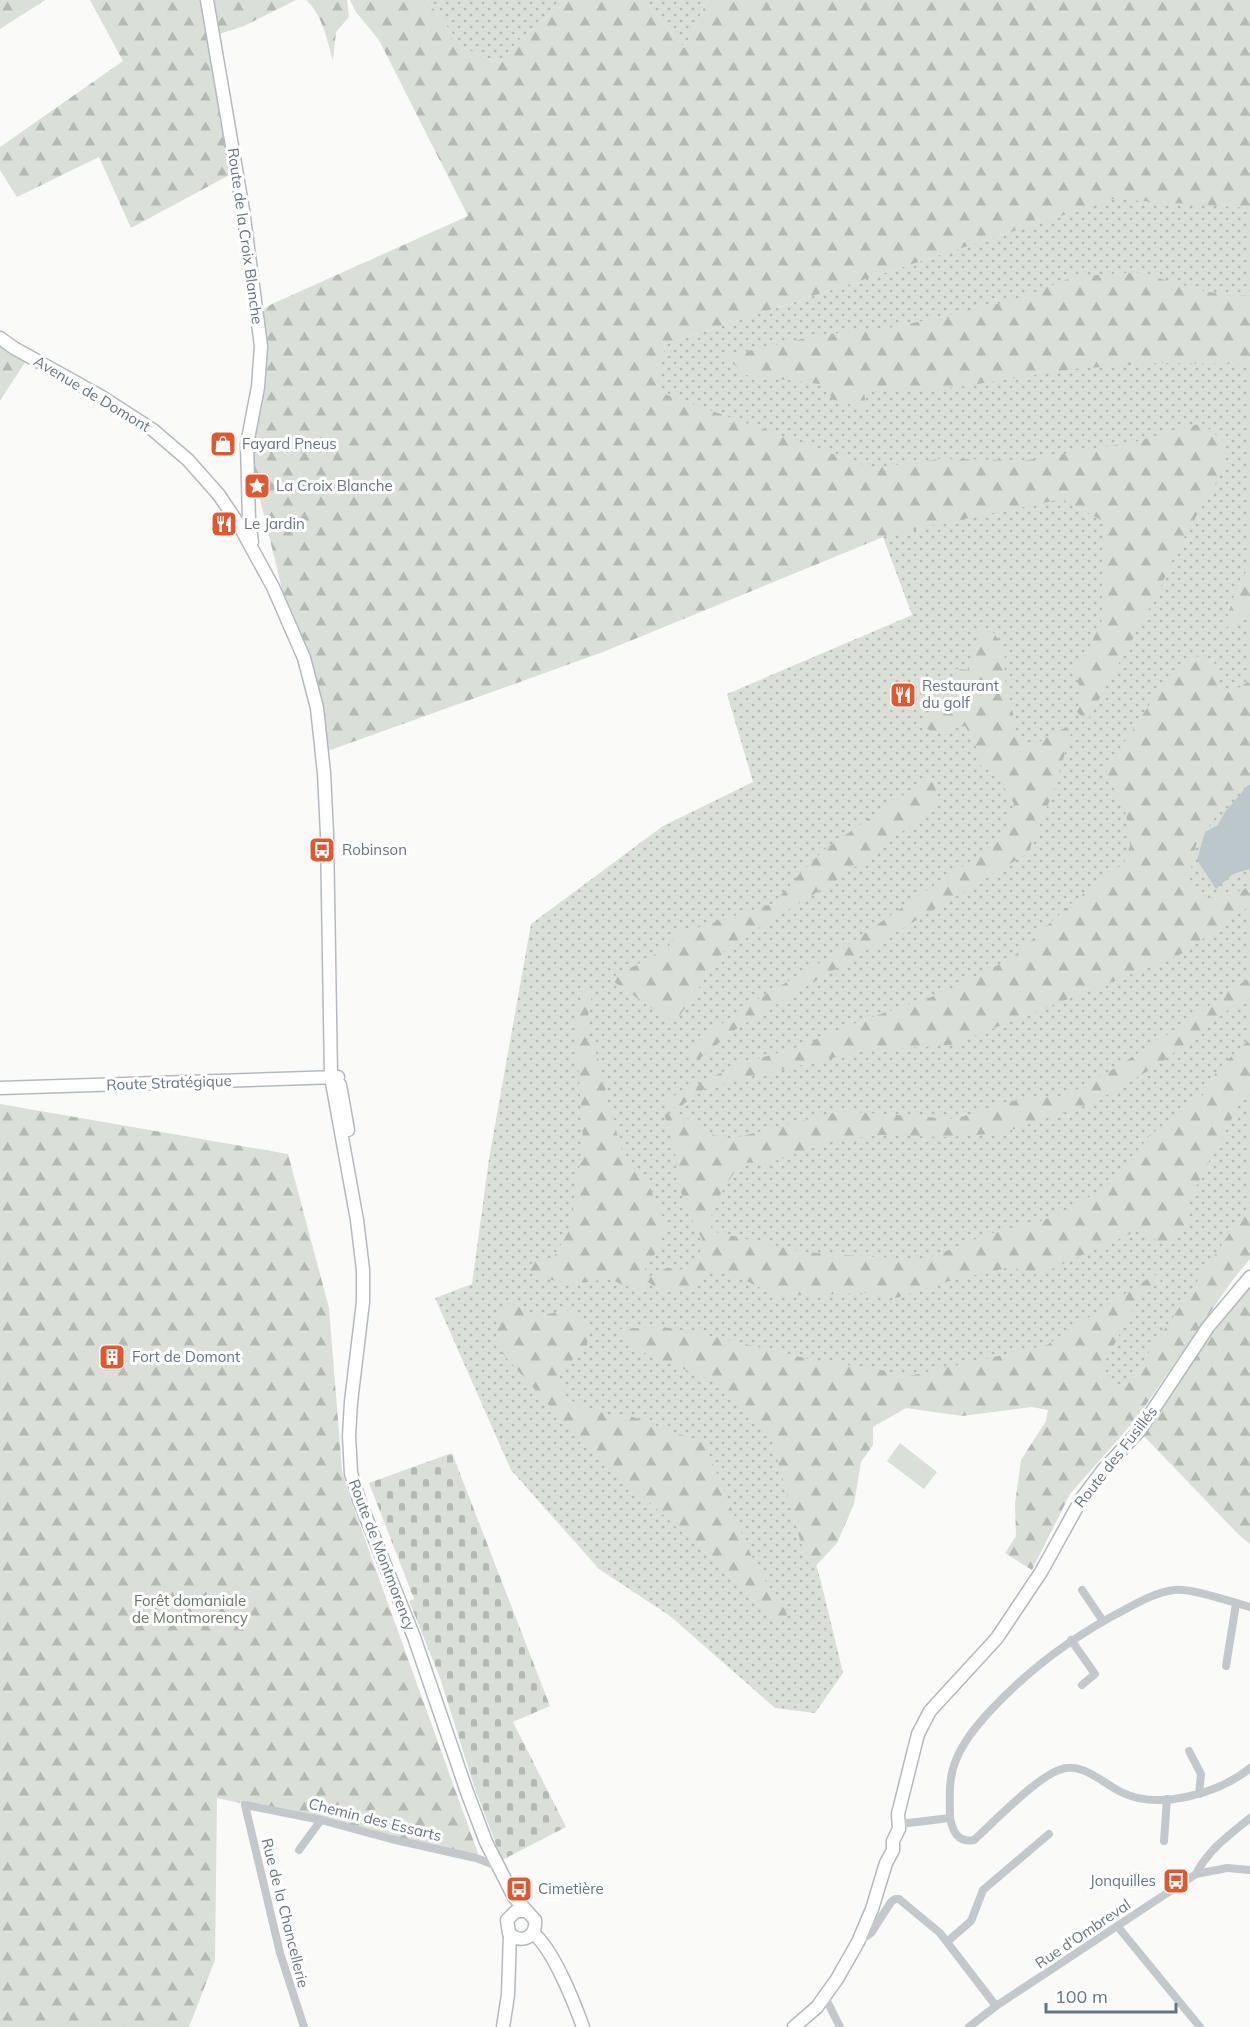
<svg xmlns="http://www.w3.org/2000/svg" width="1250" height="2027" font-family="Mulish,sans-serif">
<defs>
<pattern id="grass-dots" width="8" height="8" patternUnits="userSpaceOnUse" patternTransform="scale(1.5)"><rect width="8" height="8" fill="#dadfd7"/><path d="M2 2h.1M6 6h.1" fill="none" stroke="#b4b9b4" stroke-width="1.8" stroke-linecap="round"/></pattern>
<pattern id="forest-firs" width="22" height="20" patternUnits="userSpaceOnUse" patternTransform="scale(1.5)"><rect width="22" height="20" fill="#dadfd7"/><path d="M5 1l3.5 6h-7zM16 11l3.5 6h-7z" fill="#b4b9b4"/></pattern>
<pattern id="cemetery-stones" width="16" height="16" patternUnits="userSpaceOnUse" patternTransform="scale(1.5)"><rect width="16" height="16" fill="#dadfd7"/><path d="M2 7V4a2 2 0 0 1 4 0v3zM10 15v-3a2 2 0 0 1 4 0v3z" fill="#b4b9b4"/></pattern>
</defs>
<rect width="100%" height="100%" fill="#fafaf8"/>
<g fill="url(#grass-dots)">
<polygon points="427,0 569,0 522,37 499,63 463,48"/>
<polygon points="644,0 708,0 684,48"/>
<polygon points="1164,182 1250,195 1250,1250 1111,1421 1013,1383 842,1392 787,1463 821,1582 843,1673 815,1713 775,1708 670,1616 599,1569 511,1470 435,1298 472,1284 489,1159 531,924 663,826 753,782 727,694 912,615 883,537 655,391 665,344"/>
</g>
<g fill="url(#forest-firs)">
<polygon points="0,0 45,0 0,29"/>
<polygon points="90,0 296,0 244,26 213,36 233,173 131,228 99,157 17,197 0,170 0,147 123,61"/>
<path d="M306,0H347L349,17L336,32L333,60C327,40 322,14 306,0Z"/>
<polygon points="350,0 427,0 463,48 499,63 522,37 569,0 644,0 684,48 708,0 1250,0 1250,208 1113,199 665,344 656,391 872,468 939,459 1028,460 1138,441 1202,423 1226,444 1222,472 1175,553 1160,589 1087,721 1077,712 1081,691 1074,669 1084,659 1102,620 1103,521 1062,499 945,523 883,537 603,652 322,753 251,462 257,313 272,304 468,216 379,40 356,12"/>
<polygon points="1136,272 1208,292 1250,296 1250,366 1236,364 1159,363 1072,369 959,387 864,392 866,409 831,399 828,385 745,375 725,356 820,335 895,327 1015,300 1073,277"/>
<polygon points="0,336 29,356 0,401"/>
<polygon points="1250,567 1250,611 1223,630 1239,581"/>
<path d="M979,631L993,632L1004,648L1006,697L1013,713L1014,730L1022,742L1036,744L1050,735L1074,724L1052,795L1028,853L736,1029L698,1060L689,1056C717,1017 785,985 826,959C872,929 916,897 962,867C977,858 986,845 1003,839L1014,804L995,772L980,765L976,758V745L965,726L934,733L918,723L931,709L950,705L956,690V669L969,670Z"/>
<path d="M1191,655L1214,661L1221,691L1241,687L1250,680V785L1234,789L1196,845L1189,878L1202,900L1240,891L1250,886V906L1178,956L951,1045L862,1051L741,1079L704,1089L677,1109L663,1101L739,1064L792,1049L863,1020L940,994L1012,958L1073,902L1124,863L1131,843L1126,814L1105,768C1135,732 1156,686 1191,655Z"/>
<polygon points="931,773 938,798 919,819 840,878 726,948 676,1021 660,1014 613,981 617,973 637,965 669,946 677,929 687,931 774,903 804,869 825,849 921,783"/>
<path d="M1250,977V993L1158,1065L1093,1103L1002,1133L948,1137L881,1135L834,1141L772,1162L740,1163L712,1208L711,1231L803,1252L924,1260L988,1234L1044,1220L1072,1209L1116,1178L1150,1135L1203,1095L1218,1069L1250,1039V1084L1189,1200L1187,1227L1164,1244L1137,1231L1038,1275L1011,1267L945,1282L896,1298L866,1293L776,1296L741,1278L713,1271L688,1289H658L648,1282L642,1290L623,1285L608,1278C580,1286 550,1285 526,1268L537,1259L553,1258L570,1229L583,1142L576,1024L583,986L592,995L586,1027L599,1061L611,1115L622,1150L648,1182L665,1226L660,1246L644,1271L648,1277L667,1268L688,1270L700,1258L702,1239L683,1202L672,1136L663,1112L687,1118L714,1135L731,1139L841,1111L955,1119L1009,1101L1065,1096L1110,1071L1170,1033Z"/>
<polygon points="0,1104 288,1154 329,1308 342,1470 349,1495 479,1856 217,1798 215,1960 189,2027 0,2027"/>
<polygon points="1250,1203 1250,1259 1232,1281 1136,1419 1070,1494 1032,1570 1005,1553 1016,1536 1015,1504 1021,1460 1046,1421 1048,1410 1032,1407 962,1416 906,1408 873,1427 873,1445 861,1462 854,1504 837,1543 813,1569 803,1550 770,1434 720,1384 630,1347 620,1329 662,1327 694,1332 813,1360 881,1370 909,1376 1047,1345 1155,1274 1161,1281 1139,1298 1099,1373 1115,1385 1129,1382"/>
<polygon points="1250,1277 1250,1544 1237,1533 1139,1431"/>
<polygon points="511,1303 538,1316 567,1310 589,1321 587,1345 558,1374 566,1397 583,1408 608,1414 630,1416 704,1443 750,1553 776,1600 786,1610 787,1619 770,1619 697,1546 571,1430 496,1346 497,1317"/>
</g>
<polygon fill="url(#cemetery-stones)" points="452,1453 550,1706 513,1722 566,1827 502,1860 475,1789 440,1678 409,1601 414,1599 369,1483"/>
<polygon fill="#dadfd7" points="900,1443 937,1472 924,1489 887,1461"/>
<polygon fill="#bbc7cb" points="1248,785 1250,785 1250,869 1233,874 1216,889 1197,860 1205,832 1218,825 1225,812"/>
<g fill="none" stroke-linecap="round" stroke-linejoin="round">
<g stroke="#b3babf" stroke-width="15">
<g id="secondary">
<polyline points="207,0 243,210 261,346 258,387 247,444 249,520 252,542"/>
<path d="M0,338L14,348L102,397L153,430L188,460L219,495L239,525L273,587L304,658L317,708L324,773L327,834L331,1077L357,1220L363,1270V1302L351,1402L349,1436L351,1473L359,1500L414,1637L467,1792L486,1842L514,1897L535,1920C537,1937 521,1945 509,1933L507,1920L516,1911H526"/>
<polyline points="340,1085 348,1130"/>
<polyline points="0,1088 338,1077"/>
<path d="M533,1933C553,1949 574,2002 583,2027"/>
<polyline points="503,2027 508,1995 510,1934"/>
<polyline points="794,2027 817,2007 837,1979 858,1942 872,1909 886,1863 893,1850 893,1841 899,1829 898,1814 918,1734 930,1711 997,1638 1041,1572 1082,1498 1103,1470 1139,1431 1208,1327 1250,1277"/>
</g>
</g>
<g stroke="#c3c8cc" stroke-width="8">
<polyline points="1082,1590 1103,1621"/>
<polyline points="1071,1640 1095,1674 1082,1685"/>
<polyline points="1226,1666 1236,1604"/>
<polyline points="1189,1751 1201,1774 1199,1794"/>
<path d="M950,1818C950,1799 948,1778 956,1760C963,1742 977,1725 990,1711C1029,1669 1072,1637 1124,1610C1139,1602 1157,1592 1174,1590C1193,1588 1231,1602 1250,1607"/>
<path d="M900,1824L950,1818C953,1832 958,1843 974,1840C994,1822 1036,1778 1059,1770C1082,1761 1101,1782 1121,1792C1158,1811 1220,1793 1250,1768"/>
<polyline points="1164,1841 1167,1799"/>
<polyline points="299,1850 321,1820"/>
<path d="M1196,1874C1208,1850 1229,1835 1250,1818"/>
<polyline points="1118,1927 1200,2027"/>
<polyline points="948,1941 971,1921 983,1890 1049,1834"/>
<polyline points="858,1942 871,1933 891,1902 895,1899 899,1899 940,1933 996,2006"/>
<polyline points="825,1997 840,2027"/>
<polyline points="304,2027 280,1953 245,1805 321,1820 391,1839 476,1858 497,1866"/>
<polyline points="969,2027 996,2006 1196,1874 1227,1868 1250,1870"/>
</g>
<use href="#secondary" stroke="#fff" stroke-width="12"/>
</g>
<defs>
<g id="shop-square" transform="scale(1.35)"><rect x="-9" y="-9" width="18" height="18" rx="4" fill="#e4572e" stroke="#fff"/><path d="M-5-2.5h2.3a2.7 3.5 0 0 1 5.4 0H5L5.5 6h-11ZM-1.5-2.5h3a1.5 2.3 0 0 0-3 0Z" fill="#fff"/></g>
<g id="sight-square" transform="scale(1.35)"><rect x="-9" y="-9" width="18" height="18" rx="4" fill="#e4572e" stroke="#fff"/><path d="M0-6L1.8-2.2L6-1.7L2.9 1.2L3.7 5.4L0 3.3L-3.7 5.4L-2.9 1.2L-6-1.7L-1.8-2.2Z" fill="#fff"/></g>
<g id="restaurant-square" transform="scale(1.35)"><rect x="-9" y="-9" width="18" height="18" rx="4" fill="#e4572e" stroke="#fff"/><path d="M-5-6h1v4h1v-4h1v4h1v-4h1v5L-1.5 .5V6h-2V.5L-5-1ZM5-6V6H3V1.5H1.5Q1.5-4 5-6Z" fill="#fff"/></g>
<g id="bus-square" transform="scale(1.35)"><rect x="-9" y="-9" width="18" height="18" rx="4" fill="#e4572e" stroke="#fff"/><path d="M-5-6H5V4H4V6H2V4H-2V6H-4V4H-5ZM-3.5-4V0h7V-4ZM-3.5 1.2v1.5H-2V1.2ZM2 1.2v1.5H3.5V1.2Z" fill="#fff"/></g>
<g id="building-square" transform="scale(1.35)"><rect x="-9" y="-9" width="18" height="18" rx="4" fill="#e4572e" stroke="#fff"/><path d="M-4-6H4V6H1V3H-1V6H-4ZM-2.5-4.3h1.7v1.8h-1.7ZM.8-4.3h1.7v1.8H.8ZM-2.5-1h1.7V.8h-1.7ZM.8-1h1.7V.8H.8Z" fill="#fff"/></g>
</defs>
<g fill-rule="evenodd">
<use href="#shop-square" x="223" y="444"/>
<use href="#sight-square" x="257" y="486"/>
<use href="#restaurant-square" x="224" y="524"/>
<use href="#restaurant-square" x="903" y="695"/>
<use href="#bus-square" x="322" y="850"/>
<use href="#building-square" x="112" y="1357"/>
<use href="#bus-square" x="1176" y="1881"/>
<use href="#bus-square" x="519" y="1889"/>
</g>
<g text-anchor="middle" stroke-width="6" stroke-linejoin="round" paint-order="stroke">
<g font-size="15" fill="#657683" stroke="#fff">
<text transform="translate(245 236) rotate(82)" y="5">Route de la Croix Blanche</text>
<text transform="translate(92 394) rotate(31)" y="5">Avenue de Domont</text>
<text transform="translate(169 1083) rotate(-2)" y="5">Route Stratégique</text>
<text transform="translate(1116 1457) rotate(-52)" y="5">Route des Fusillés</text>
<text transform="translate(382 1555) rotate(69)" y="5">Route de Montmorency</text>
<text transform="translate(375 1820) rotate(14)" y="5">Chemin des Essarts</text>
<text transform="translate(285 1913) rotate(76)" y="5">Rue de la Chancellerie</text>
<text transform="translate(1083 1934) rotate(-34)" y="5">Rue d'Ombreval</text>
</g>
<g font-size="15" fill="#657683" stroke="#fff" text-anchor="start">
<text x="242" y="449">Fayard Pneus</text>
<text x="276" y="491">La Croix Blanche</text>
<text x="244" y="529">Le Jardin</text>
<text x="922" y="691">Restaurant<tspan x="922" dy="17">du golf</tspan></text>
<text x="342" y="855">Robinson</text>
<text x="132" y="1362">Fort de Domont</text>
<text x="1156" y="1886" text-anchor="end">Jonquilles</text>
<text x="538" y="1894">Cimetière</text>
</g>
<g font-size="15" fill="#687a64" stroke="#fff">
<text x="190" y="1606">Forêt domaniale<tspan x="190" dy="17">de Montmorency</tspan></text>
</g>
</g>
<path d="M1046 2003v9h130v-9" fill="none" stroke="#657683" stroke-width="3"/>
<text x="1055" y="2003" font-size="18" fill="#657683" stroke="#ffffff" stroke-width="4.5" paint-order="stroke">100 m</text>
</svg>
